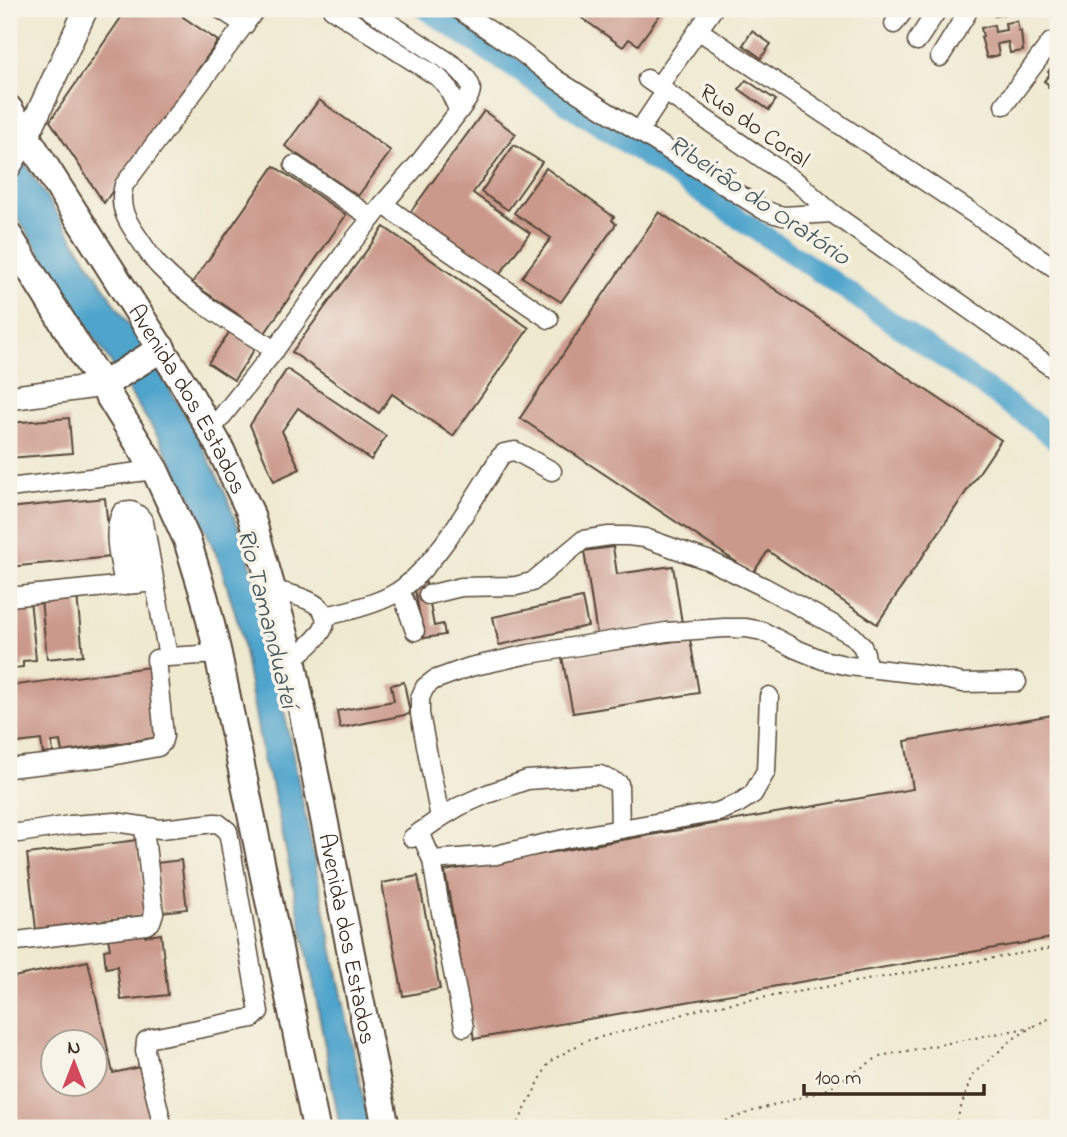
<svg xmlns="http://www.w3.org/2000/svg" width="1067" height="1137" font-family="'Indie Flower',sans-serif">
<rect width="100%" height="100%" fill="#f7f3e8"/>
<filter id="ink" filterUnits="userSpaceOnUse"><feTurbulence type="fractalNoise" baseFrequency=".0143" numOctaves="2"/><feDisplacementMap in="SourceGraphic" scale="14" xChannelSelector="R" yChannelSelector="G"/><feConvolveMatrix kernelMatrix="1 2 1 2 8 2 1 2 1" color-interpolation-filters="sRGB"/></filter>
<filter id="wash" filterUnits="userSpaceOnUse"><feTurbulence type="fractalNoise" baseFrequency=".00686" numOctaves="4" result="noise"/><feDisplacementMap in="SourceGraphic" scale="28" xChannelSelector="R" yChannelSelector="G"/><feGaussianBlur stdDeviation="1.57" result="paint"/><feColorMatrix in="noise" values="0 0 0 0 0 0 0 0 0 0 0 0 0 0 0 0 0 1.4 0 .05"/><feComposite in="paint" operator="in"/></filter>
<g filter="url(#wash)">
<rect width="100%" height="100%" fill="#efe9d0"/>
<polygon fill="#50a4cc" stroke="#466775" stroke-width="2" points="9,139 159,372 193,428 223,488 246,547 268,633 369,1128 340,1128 313,981 272,783 265,769 240,629 220,563 193,501 159,438 9,204"/>
<g fill="none" stroke-linecap="round" stroke-linejoin="round">
<polyline stroke="#50a4cc" stroke-width="21" points="425,9 846,290 1034,422 1058,442"/>
</g>
<g id="blocks">
<g fill="#ca998b" fill-rule="evenodd">
<polygon points="127,9 179,9 184,12 183,17 218,41 104,203 50,121"/>
<polygon points="569,9 664,9 638,45 629,39 623,47"/>
<polygon points="994,9 1008,9 1008,13 995,16"/>
<polygon points="1017,21 1019,31 1021,31 1023,51 1010,53 1008,42 997,44 999,55 987,58 981,37 983,37 981,28 994,25 995,32 1006,30 1005,23"/>
<polygon points="752,31 771,44 761,58 743,45"/>
<polygon points="1058,62 1058,84 1054,90 1052,89 1052,90 1048,87 1049,85 1044,81 1050,74 1048,72 1054,64 1056,65"/>
<polygon points="746,80 776,100 769,110 739,89"/>
<polygon points="319,100 391,151 358,196 285,146"/>
<polygon points="484,111 516,134 473,193 530,233 497,278 409,214"/>
<polygon points="514,145 542,162 508,210 481,192"/>
<polygon points="274,166 346,215 265,333 192,283"/>
<polygon points="546,168 614,217 612,220 616,224 561,302 522,277 551,238 514,213"/>
<polygon points="659,212 1001,440 877,624 768,551 753,573 520,418"/>
<polygon points="384,227 529,328 453,436 392,394 379,413 292,352"/>
<polygon points="231,330 256,347 234,380 208,363"/>
<polygon points="287,369 386,436 371,460 298,408 282,431 300,469 274,481 250,425"/>
<polygon points="69,418 72,453 9,458 9,423"/>
<polygon points="105,498 111,557 9,567 9,534 11,533 9,508"/>
<polygon points="613,547 617,574 673,566 682,623 597,635 584,551"/>
<polygon points="426,583 434,626 443,624 445,635 424,638 414,585"/>
<polygon points="77,595 83,655 47,659 41,599"/>
<polygon points="582,598 588,626 499,645 493,617"/>
<polygon points="30,599 36,660 23,661 23,667 9,669 9,601"/>
<polygon points="690,639 699,693 573,713 562,657"/>
<polygon points="149,667 160,737 62,752 60,741 52,742 53,753 43,754 41,740 9,744 9,686"/>
<polygon points="404,682 410,714 340,728 337,711 394,701 391,685"/>
<polygon points="1058,714 1058,937 474,1039 445,871 913,789 905,741"/>
<polygon points="137,840 147,915 36,929 27,854"/>
<polygon points="181,860 187,909 162,912 156,863"/>
<polygon points="418,876 440,989 403,996 382,883"/>
<polygon points="145,934 145,936 161,934 168,995 121,1000 117,966 106,968 104,950 110,949 108,938"/>
<path d="M88,961L113,1073L144,1066L158,1128H18L9,1086V978ZM52,1042H94V1084H52Z"/>
</g>
</g>
</g>
<g filter="url(#ink)">
<use href="#blocks" fill-opacity="0" stroke="#564739" stroke-width="2"/>
<g fill="none" stroke-linecap="round" stroke-linejoin="round">
<g stroke="#564739" stroke-width="21">
<g id="minor">
<polyline points="220,9 245,25"/>
<path d="M256,9L124,185C117,207 128,223 140,240C146,249 152,259 160,267C193,301 235,325 275,350"/>
<path d="M368,9L455,66C475,86 476,89 459,111"/>
<polyline points="458,9 521,52 557,80 762,209 775,214 784,216 832,213 1058,372"/>
<polyline points="894,24 905,9"/>
<polyline points="698,30 1058,270"/>
<polyline points="917,41 938,9"/>
<polyline points="940,57 967,13"/>
<polyline points="647,79 798,183 832,213"/>
<polyline points="658,87 713,9"/>
<polyline points="1004,105 1051,42"/>
<polyline points="639,131 665,92"/>
<polyline points="294,165 372,218"/>
<polyline points="383,204 437,243 549,319"/>
<polyline points="211,430 275,350 350,245 383,204 419,163 459,111 447,86 439,78 332,9"/>
<polyline points="9,488 155,470"/>
<polyline points="131,511 137,584"/>
<path d="M124,586C121,564 110,533 122,512C133,510 138,512 144,522L168,657L218,654"/>
<path d="M273,590C331,602 346,620 292,659"/>
<polyline points="428,595 461,587 516,586 532,582 583,540 609,536 628,536 645,538 710,561 764,587 834,625 853,636 862,646 865,653 867,667"/>
<polyline points="9,597 155,582"/>
<polyline points="404,599 415,631"/>
<path d="M325,616C344,612 375,604 392,595C432,574 475,496 500,457L504,453L515,451L552,471"/>
<polyline points="9,768 106,757 158,747 162,743 164,736 156,659"/>
<polyline points="440,818 460,806 487,794 527,780 600,775 619,784 620,829"/>
<polyline points="9,832 19,833 70,825 115,822 161,829 214,823 218,823 228,831 259,1012 253,1018 152,1038 146,1041 145,1051 163,1128"/>
<polyline points="420,832 432,860 496,855 564,839 718,812 739,803 753,794 766,771 769,696"/>
<polyline points="412,838 440,818 420,714 420,698 425,687 434,680 470,667 529,654 666,632 724,628 746,628 762,631 796,649 823,660 849,666 921,674 963,683 1017,682"/>
<polyline points="432,860 439,902 464,1027"/>
<polyline points="9,942 146,925 151,922 154,913 144,828"/>
</g>
</g>
<g stroke="#564739" stroke-width="26">
<g id="major">
<polyline points="9,167 27,137 86,9"/>
<polyline points="9,398 103,385"/>
</g>
</g>
<g stroke="#564739" stroke-width="30">
<g id="highway">
<path id="s1" d="M9,109L185,386L218,444L250,512L292,659L386,1128"/>
<polyline points="9,236 155,470 187,540 205,599 218,654 316,1128"/>
<polyline points="103,385 162,348"/>
</g>
</g>
<g stroke="#564739" stroke-width="2" stroke-dasharray="2 5" stroke-linecap="butt">
<polyline points="1034,1026 1058,1014"/>
<polyline points="522,1128 518,1123 549,1062 585,1041 649,1025 703,1008 1058,947"/>
<polyline points="706,1128 750,1112 826,1090 880,1056 1032,1027"/>
<polyline points="954,1128 972,1075 1013,1039 1029,1029"/>
</g>
<use href="#minor" stroke="#fff" stroke-width="18"/>
<use href="#major" stroke="#fff" stroke-width="23"/>
<use href="#highway" stroke="#fff" stroke-width="26"/>
</g>
</g>
<g text-anchor="middle" stroke-width="7" stroke-linejoin="round" paint-order="stroke">
<g font-size="24" fill="#3b2a1e" stroke="#f7f3e8">
<text transform="translate(755 125) rotate(35)" y="8">Rua do Coral</text>
<text dy="8" stroke="none"><textPath href="#s1" startOffset="341">Avenida dos Estados</textPath></text>
<text dy="8" stroke="none"><textPath href="#s1" startOffset="908">Avenida dos Estados</textPath></text>
</g>
<g font-size="26" font-style="italic" fill="#42555b" stroke="#f7f3e8">
<text transform="translate(760 199) rotate(34)" y="9">Ribeirão do Oratório</text>
<text transform="translate(269 618) rotate(76)" y="9">Rio Tamanduateí</text>
</g>
</g>
<rect width="1067" height="1137" fill="none" stroke="#f7f3e8" stroke-width="35"/>
<g transform="translate(74 1063)"><circle r="33" fill="#f7f3e8" stroke="#aca397" stroke-width="2"/>
<path d="M0-5L12 26L0 18L-12 26Z" fill="#d1495b"/>
<text y="-10" font-size="19" font-weight="bold" text-anchor="middle" fill="#3b2a1e">N</text>
</g>
<path d="M804 1084v10h180v-10" fill="none" stroke="#3b2a1e" stroke-width="3.5"/>
<text x="815" y="1084" font-size="21" fill="#3b2a1e" stroke="#f7f3e8" stroke-width="5" paint-order="stroke">100 m</text>
</svg>
